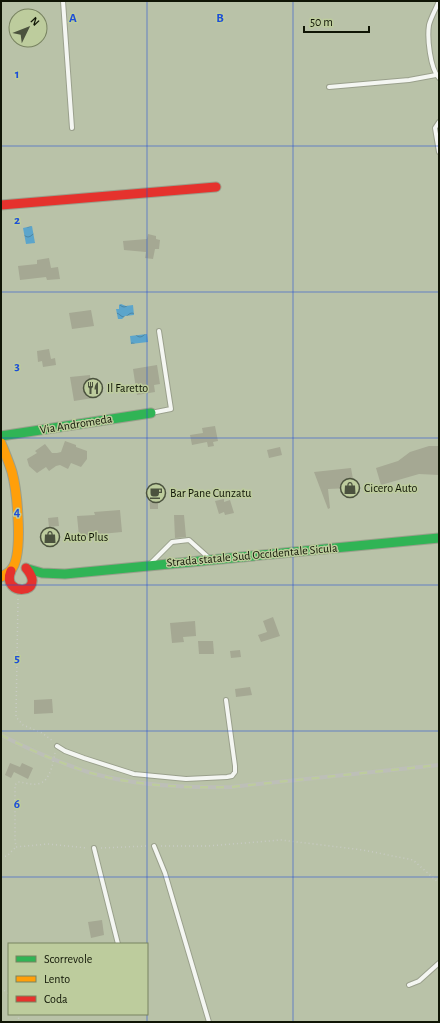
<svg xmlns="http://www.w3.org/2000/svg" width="440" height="1023" font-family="'Alegreya Sans',sans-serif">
<defs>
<pattern id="water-waves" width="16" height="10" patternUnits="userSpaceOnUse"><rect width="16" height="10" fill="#5ca5cb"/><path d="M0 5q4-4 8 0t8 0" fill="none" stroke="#4b85a3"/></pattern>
</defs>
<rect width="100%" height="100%" fill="#b9c2a8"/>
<g fill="url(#water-waves)">
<polygon points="32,226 35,243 26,244 23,228"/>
<polygon points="121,304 126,306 133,305 134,315 125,316 122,319 118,319 116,309 119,309 119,305"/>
<polygon points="147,334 148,342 131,344 130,336"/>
</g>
<g fill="#a5a893">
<polygon points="148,234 156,236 156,239 160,240 159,249 155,249 153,259 145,258 146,252 124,250 123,241 147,239"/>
<polygon points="49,258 51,268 58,267 60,279 47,280 46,277 20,280 18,266 37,264 37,260"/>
<polygon points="91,310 94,326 72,329 69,313"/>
<polygon points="49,349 51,359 55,358 56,365 43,367 42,361 38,362 37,351"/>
<polygon points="157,365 160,384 154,385 155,392 137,395 133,369"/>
<polygon points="90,375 93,398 74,401 70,377"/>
<polygon points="215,426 218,441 213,442 214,446 208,447 207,442 192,445 190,435 203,433 202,428"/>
<polygon points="65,441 76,445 76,447 87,451 87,459 81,467 71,463 68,469 60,465 56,466 49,471 46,467 37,473 29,466 27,459 37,453 35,451 45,444 52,453 57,453 61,452"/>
<polygon points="429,446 439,446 439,475 419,474 381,485 376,468 398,461 410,452"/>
<polygon points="280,447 282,455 269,458 267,450"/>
<polygon points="351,468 354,485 350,485 350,488 328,489 330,508 328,509 314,472"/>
<polygon points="162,486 162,499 158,499 158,509 150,509 149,487"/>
<polygon points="224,499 224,502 230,500 234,513 225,515 224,512 219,514 215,501"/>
<polygon points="120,510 122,532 79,536 77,516 95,515 94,512"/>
<polygon points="174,515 184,515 186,537 175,538"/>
<polygon points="58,517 59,526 49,527 48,518"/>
<polygon points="273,617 280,636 261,642 258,635 267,632 263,621"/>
<polygon points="195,621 196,636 183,637 184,642 172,643 170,623"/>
<polygon points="198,641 213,641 214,654 199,654"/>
<polygon points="240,650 241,657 231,658 230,651"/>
<polygon points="250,687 252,695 236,697 235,689"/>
<polygon points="52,699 53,713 34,714 34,700"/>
<polygon points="10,763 20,767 22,763 33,768 28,779 14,772 11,778 5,775"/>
<polygon points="102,920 104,935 91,938 88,922"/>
</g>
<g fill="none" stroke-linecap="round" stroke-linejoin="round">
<g stroke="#9aa08c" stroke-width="6">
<g id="lane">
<polyline points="63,1 72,128"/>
<path d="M439,1C436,9 431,17 429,25C427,38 430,68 439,78"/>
<polyline points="329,87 409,80 436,75"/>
<polyline points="439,122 435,128 439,152"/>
<polyline points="151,413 171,409 159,331"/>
<polyline points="151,563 172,542 189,540 209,558"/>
<polyline points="57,746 65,751 84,758 134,774 186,779 227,777 232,776 235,772 235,766 226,700"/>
<polyline points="154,846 165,873 209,1022"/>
<polyline points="94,848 118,944"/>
<polyline points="409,985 419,981 439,963"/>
</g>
</g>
<g stroke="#9aa08c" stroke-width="11">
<g id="fast">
<polyline points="1,436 151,413"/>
<polyline points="28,569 42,573 65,574 439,538"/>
</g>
</g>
<g stroke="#9aa08c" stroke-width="11">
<path id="slow" d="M1,443C5,453 9,462 12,472C17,491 24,556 11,570C9,573 4,575 1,577"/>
</g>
<g stroke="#9aa08c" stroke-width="11">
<g id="jam">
<polyline points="1,205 216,187"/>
<path d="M11,571C0,597 49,595 26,568"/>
</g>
</g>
<g stroke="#c8cbc3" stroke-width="1.5" stroke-dasharray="1 3" stroke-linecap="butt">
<polyline points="18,599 16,717 23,725 42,733 53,741"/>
<path d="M55,753C53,763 50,783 37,784C30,785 24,782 18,782L15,785V840L16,847L48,844L87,848"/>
<polyline points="161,846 208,846 281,840 363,850 413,860 439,883"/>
<polyline points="101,848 147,846"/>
<polyline points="1,857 7,856 15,848"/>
<polyline points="1,988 9,994"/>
<polyline points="17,1014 20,1022"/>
</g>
<use href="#lane" stroke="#f4f6f2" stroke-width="4"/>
<use href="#fast" stroke="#30b455" stroke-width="9"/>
<use href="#slow" stroke="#ff9f0a" stroke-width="9"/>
<use href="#jam" stroke="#e5322d" stroke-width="9"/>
<g stroke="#bdbfb8" stroke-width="4">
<path id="rail" d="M1,735C30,750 60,763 91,773C136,786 184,788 231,787L439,765"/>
</g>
<use href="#rail" stroke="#bdcc9d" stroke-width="2.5" stroke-dasharray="8" stroke-linecap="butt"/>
</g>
<path fill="none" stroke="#1d4ed8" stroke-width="1" stroke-opacity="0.55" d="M147,1V944M293,1V1022M1,146H439M1,292H439M1,438H439M1,585H439M1,731H439M1,877H439M147,1014V1022"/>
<defs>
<g id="restaurant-ring" transform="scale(1)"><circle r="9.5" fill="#bdcc9d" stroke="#4b523e" stroke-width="1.5"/><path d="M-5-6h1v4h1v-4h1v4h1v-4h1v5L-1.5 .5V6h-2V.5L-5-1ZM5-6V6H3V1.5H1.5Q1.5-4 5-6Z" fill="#4b523e"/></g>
<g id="shop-ring" transform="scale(1)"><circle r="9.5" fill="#bdcc9d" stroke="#4b523e" stroke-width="1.5"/><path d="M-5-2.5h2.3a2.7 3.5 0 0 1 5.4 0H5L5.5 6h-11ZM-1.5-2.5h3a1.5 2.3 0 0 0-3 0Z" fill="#4b523e"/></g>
<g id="cafe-ring" transform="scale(1)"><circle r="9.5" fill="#bdcc9d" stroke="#4b523e" stroke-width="1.5"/><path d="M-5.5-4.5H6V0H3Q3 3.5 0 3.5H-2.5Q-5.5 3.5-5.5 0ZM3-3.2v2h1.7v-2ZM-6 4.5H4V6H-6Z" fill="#4b523e"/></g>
</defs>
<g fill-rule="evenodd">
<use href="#restaurant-ring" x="93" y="388"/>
<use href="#shop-ring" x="350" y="488"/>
<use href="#cafe-ring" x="156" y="493"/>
<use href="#shop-ring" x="50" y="537"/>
</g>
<g text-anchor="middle" stroke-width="3" stroke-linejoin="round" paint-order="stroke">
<g font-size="12" fill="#101505" stroke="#bdcc9d" text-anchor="start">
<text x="107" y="392">Il Faretto</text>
<text x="364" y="492">Cicero Auto</text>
<text x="170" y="497">Bar Pane Cunzatu</text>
<text x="64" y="541">Auto Plus</text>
</g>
<g font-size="12" fill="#101505" stroke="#bdcc9d">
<text transform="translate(76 424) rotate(-9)" y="4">Via Andromeda</text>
<text transform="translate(252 555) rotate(-5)" y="4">Strada statale Sud Occidentale Sicula</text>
</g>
</g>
<g font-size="13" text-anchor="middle" font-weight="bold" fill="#1d4ed8" stroke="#bdcc9d" stroke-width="3" stroke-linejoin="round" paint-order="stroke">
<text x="73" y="22">A</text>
<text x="220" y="22">B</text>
<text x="17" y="78">1</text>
<text x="17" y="224">2</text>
<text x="17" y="370">3</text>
<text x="17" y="516">4</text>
<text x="17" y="662">5</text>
<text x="17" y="808">6</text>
</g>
<rect width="440" height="1023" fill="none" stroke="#101505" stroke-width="4"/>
<rect x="8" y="943" width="140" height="72" fill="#bdcc9d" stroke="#788360"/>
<rect x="16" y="956" width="20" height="6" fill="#30b455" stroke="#788360"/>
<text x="44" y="963" font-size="12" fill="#101505">Scorrevole</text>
<rect x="16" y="976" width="20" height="6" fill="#ff9f0a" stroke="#788360"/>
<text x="44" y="983" font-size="12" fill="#101505">Lento</text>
<rect x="16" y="996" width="20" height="6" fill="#e5322d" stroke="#788360"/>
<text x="44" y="1003" font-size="12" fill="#101505">Coda</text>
<g transform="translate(28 28) rotate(47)"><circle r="19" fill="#bdcc9d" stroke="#788360"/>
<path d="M0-3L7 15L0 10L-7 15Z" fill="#4b523e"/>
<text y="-6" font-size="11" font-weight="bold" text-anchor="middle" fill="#101505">N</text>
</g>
<path d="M304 26v6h65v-6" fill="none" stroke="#101505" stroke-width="2"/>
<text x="310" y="26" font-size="12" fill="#101505" stroke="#bdcc9d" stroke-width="3" paint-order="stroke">50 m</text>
</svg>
